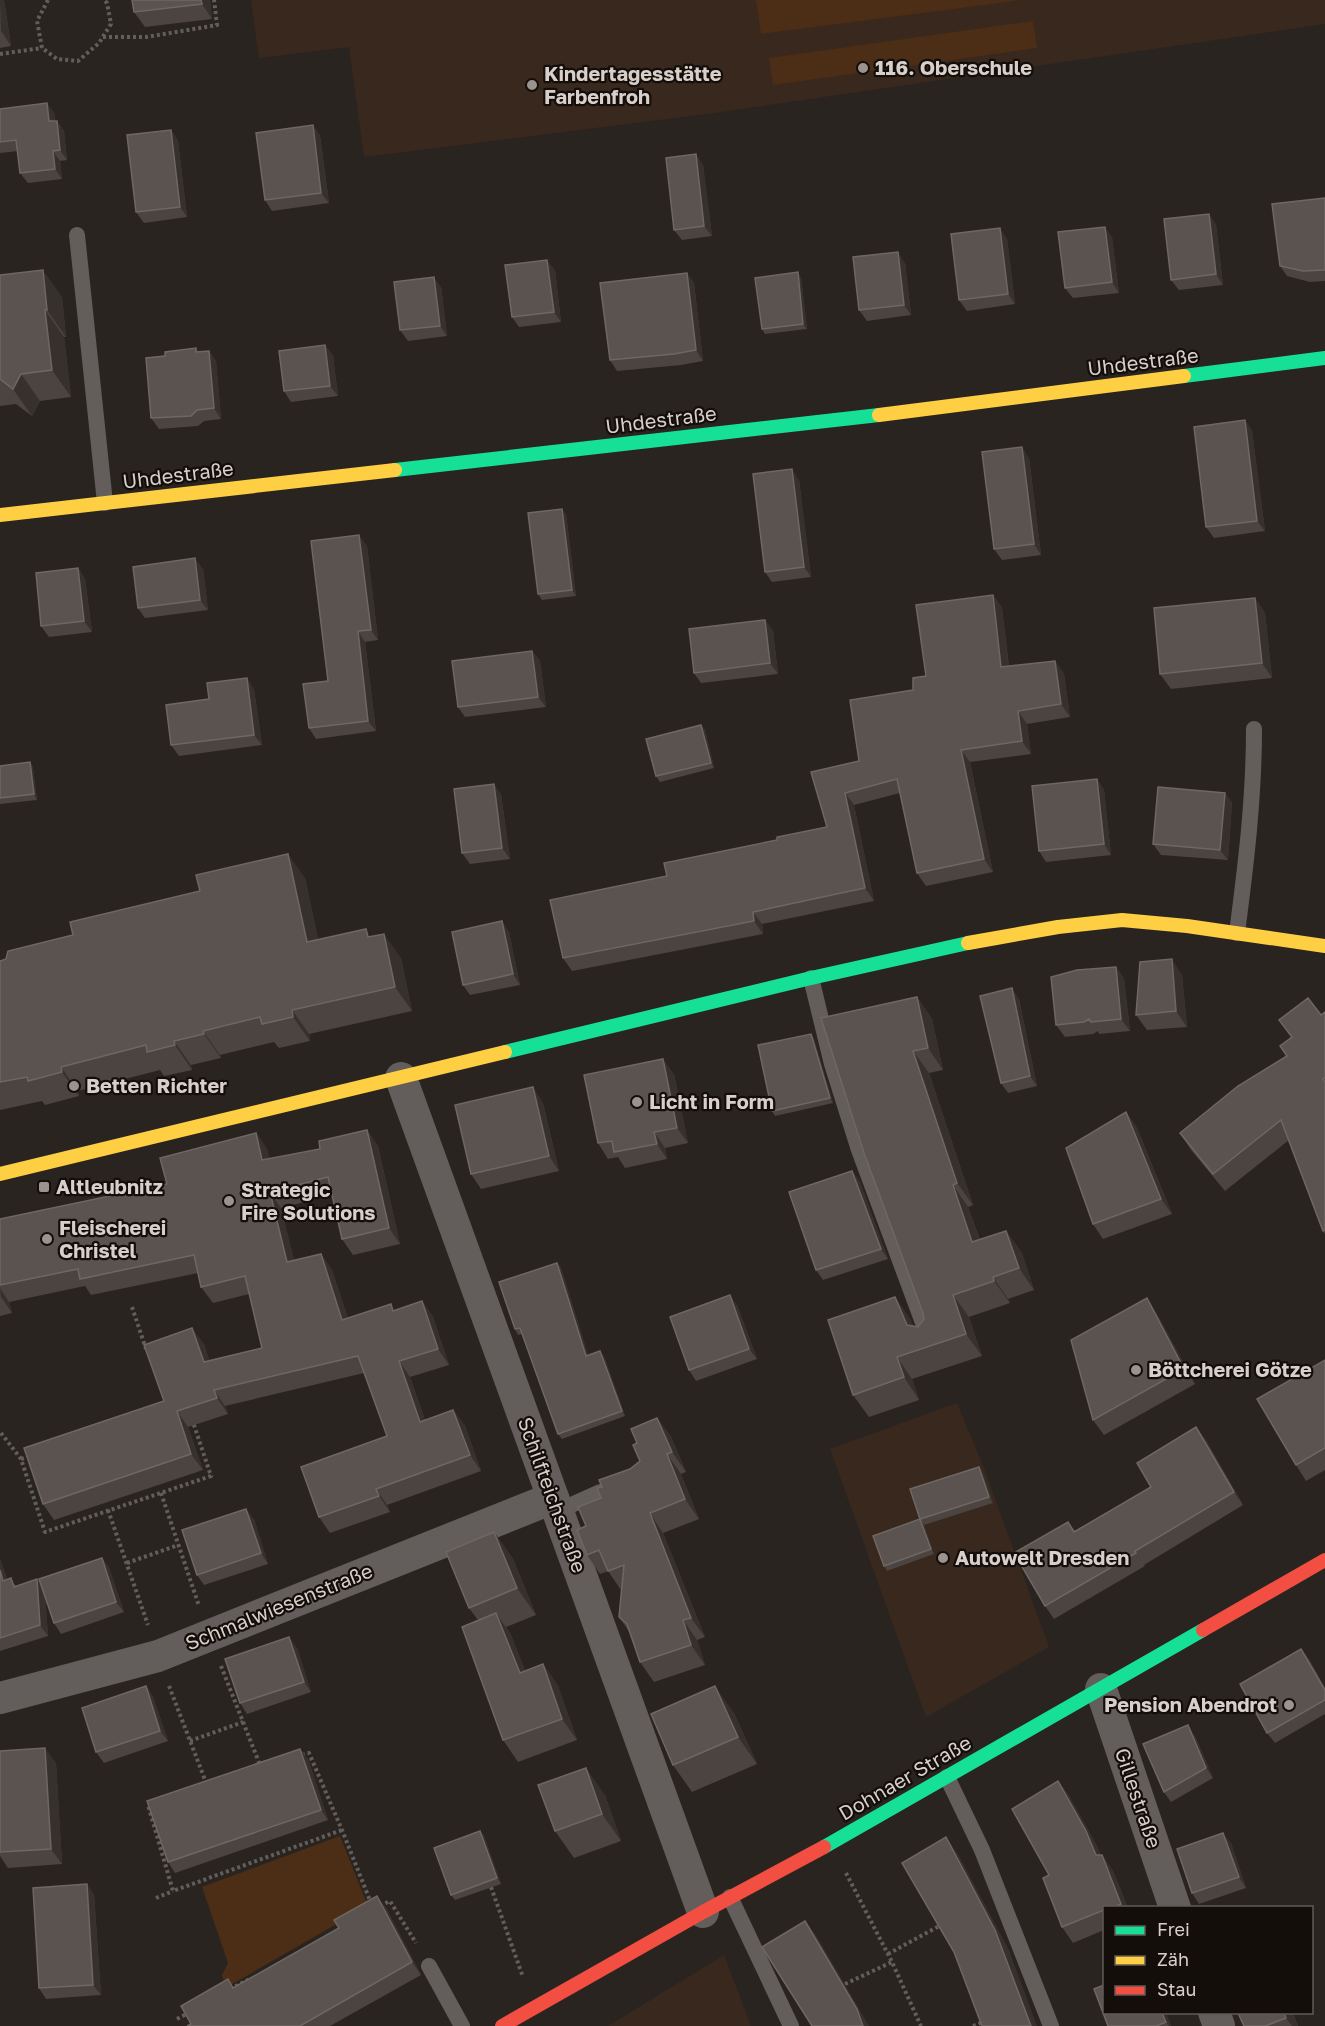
<svg xmlns="http://www.w3.org/2000/svg" width="1325" height="2026" font-family="'Golos Text',sans-serif">
<rect width="100%" height="100%" fill="#2a2420"/>
<g fill="#39281d">
<polygon points="251,0 1325,0 1325,24 714,113 364,157 349,47 259,58"/>
<polygon points="957,1403 984,1468 1049,1647 926,1717 830,1449"/>
<polygon points="724,1955 751,2026 608,2026"/>
</g>
<g fill="#4c2d15">
<polygon points="756,0 1015,0 1015,1 761,34"/>
<polygon points="1033,21 1037,48 773,85 769,58"/>
<polygon points="340,1836 368,1906 201,2002 200,1995 225,1986 222,1975 228,1963 202,1887"/>
</g>
<g fill="none" stroke-linecap="round" stroke-linejoin="round">
<g stroke="#625e5b" stroke-width="4" stroke-dasharray="3 3" stroke-linecap="butt">
<polyline points="48,0 37,21 42,48 57,59 78,61 99,43 111,24 107,3 104,0"/>
<polyline points="103,37 146,37 217,25 214,0"/>
<polyline points="0,54 42,48"/>
<polyline points="132,1307 146,1349"/>
<polyline points="1,1433 21,1459 45,1532 211,1476 193,1422"/>
<polyline points="21,1459 31,1456"/>
<polyline points="161,1493 199,1606"/>
<polyline points="108,1510 148,1625"/>
<polyline points="127,1563 178,1545"/>
<polyline points="221,1666 260,1765"/>
<polyline points="169,1686 207,1785"/>
<polyline points="190,1741 243,1722"/>
<polyline points="302,1755 309,1753 342,1830 371,1903"/>
<polyline points="152,1804 148,1805 173,1891 342,1830"/>
<polyline points="846,1873 892,1962 921,2026"/>
<polyline points="491,1887 523,1977"/>
<polyline points="156,1898 173,1891"/>
<polyline points="380,1906 390,1901 416,1943"/>
<polyline points="888,1954 941,1925"/>
<polyline points="845,1984 892,1962"/>
<polyline points="230,1989 250,1979"/>
<polyline points="177,2019 190,2012"/>
<polyline points="973,2026 983,2022"/>
</g>
<g stroke="#635e5b" stroke-width="16">
<polyline points="77,235 105,503"/>
<path d="M1237,933C1246,864 1254,798 1254,729"/>
<polyline points="811,978 832,1064 859,1150 929,1339"/>
<polyline points="558,1511 598,1493 618,1487"/>
<polyline points="947,1777 982,1850 1051,2026"/>
<polyline points="730,1897 791,2026"/>
<polyline points="429,1966 462,2026"/>
</g>
<g stroke="#635e5b" stroke-width="32">
<polyline points="401,1078 703,1912"/>
<polyline points="1101,1689 1175,1908"/>
<polyline points="0,1698 158,1656 553,1498"/>
<polyline points="1214,2012 1219,2026"/>
</g>
<g stroke="#16e098" stroke-width="14">
<polyline points="1184,376 1325,358"/>
<polyline points="395,470 879,415"/>
<polyline points="505,1052 811,978 968,943"/>
<polyline points="824,1847 1203,1630"/>
</g>
<g stroke="#ffcf43" stroke-width="14">
<polyline points="879,415 1184,376"/>
<polyline points="0,515 395,470"/>
<polyline points="968,943 1058,927 1122,920 1187,926 1325,946"/>
<polyline points="0,1174 505,1052"/>
</g>
<g stroke="#f24e42" stroke-width="14">
<polyline points="1203,1630 1325,1560"/>
<polyline points="502,2026 703,1912 824,1847"/>
</g>
</g>
<g fill="#4b4441">
<polygon points="0,0 4,0 11,46 0,48"/>
<polygon points="210,0 212,19 145,27 134,12"/>
<polygon points="0,109 55,114 55,121 57,121 64,131 67,160 60,161 62,179 28,183 20,173 18,151 0,153"/>
<polygon points="313,125 320,136 329,203 272,211 265,200"/>
<polygon points="171,130 178,141 187,217 144,223 136,212"/>
<polygon points="703,165 712,236 682,240 674,230"/>
<polygon points="1325,198 1325,281 1310,282 1287,276 1280,266"/>
<polygon points="1209,214 1216,225 1223,285 1179,290 1171,280"/>
<polygon points="1112,237 1119,293 1073,298 1065,288"/>
<polygon points="1007,239 1015,304 967,311 959,300"/>
<polygon points="905,263 911,315 867,321 859,310"/>
<polygon points="555,270 561,322 519,327 512,317"/>
<polygon points="687,273 694,283 703,361 681,365 617,371 610,360"/>
<polygon points="0,275 62,297 66,337 64,337 71,397 40,401 32,416 16,404 0,406"/>
<polygon points="801,278 807,329 765,334 762,329"/>
<polygon points="441,287 447,336 408,341 400,330"/>
<polygon points="325,345 333,356 338,396 291,402 284,391"/>
<polygon points="196,348 198,352 209,351 216,361 221,419 204,421 198,426 159,429 151,418 165,356"/>
<polygon points="1245,420 1252,431 1265,531 1214,538 1206,527"/>
<polygon points="1029,458 1041,555 1002,560 994,549"/>
<polygon points="799,480 811,577 772,582 765,572"/>
<polygon points="566,514 576,596 542,600 538,594"/>
<polygon points="367,546 378,640 365,642 376,731 316,739 309,728 328,681"/>
<polygon points="78,568 85,579 92,632 49,637 41,626"/>
<polygon points="203,569 208,610 145,618 138,608"/>
<polygon points="993,595 1002,608 1009,667 1055,661 1064,674 1070,717 1027,724 1031,754 970,762 993,872 926,886 917,873 900,793 854,805 874,901 762,924 763,934 572,971 563,958 667,876 777,840 827,827 859,761 913,690 926,676"/>
<polygon points="1255,598 1265,613 1272,678 1171,689 1160,674"/>
<polygon points="765,620 773,631 778,674 701,683 694,673"/>
<polygon points="532,651 540,661 546,707 465,717 458,707"/>
<polygon points="254,689 262,745 179,756 171,745 209,699"/>
<polygon points="701,725 705,730 714,768 660,782 656,776"/>
<polygon points="30,762 33,768 37,800 0,804 0,766"/>
<polygon points="1097,779 1104,790 1111,855 1046,862 1039,851"/>
<polygon points="1225,793 1232,803 1228,860 1161,855 1153,844"/>
<polygon points="501,794 510,859 470,864 462,853"/>
<polygon points="305,878 318,939 372,937 401,958 412,1011 309,1034 310,1041 279,1048 274,1042 220,1055 221,1058 191,1065 192,1070 164,1076 160,1070 78,1091 79,1096 45,1105 42,1101 0,1110 0,961"/>
<polygon points="509,932 520,985 470,995 463,985"/>
<polygon points="1116,967 1124,979 1130,1031 1099,1034 1098,1031 1093,1034 1065,1037 1056,1025"/>
<polygon points="1182,975 1187,1027 1147,1030 1136,1015"/>
<polygon points="917,997 932,1019 943,1070 929,1073 973,1205 968,1207 980,1240 1006,1231 1022,1253 1034,1290 1008,1299 1010,1303 969,1317 982,1356 912,1379 919,1400 869,1417 853,1395 895,1297 910,1319 913,1326 918,1327 924,1319 923,1313 864,1153"/>
<polygon points="1019,999 1037,1086 1008,1093 1001,1083"/>
<polygon points="1325,1012 1325,1234 1323,1231 1289,1140 1225,1191 1191,1150 1180,1133 1287,1056 1292,1038 1279,1020 1321,1015"/>
<polygon points="811,1034 814,1039 833,1103 775,1116 772,1111"/>
<polygon points="674,1074 688,1143 665,1148 667,1159 625,1168 618,1157 608,1159 598,1143"/>
<polygon points="543,1103 559,1171 481,1189 471,1174"/>
<polygon points="1126,1112 1137,1128 1172,1214 1103,1239 1093,1224"/>
<polygon points="367,1130 378,1146 400,1244 353,1255 342,1239 332,1195 281,1208 294,1260 321,1254 332,1270 348,1318 395,1310 422,1301 433,1317 449,1365 410,1377 425,1420 453,1410 465,1426 481,1471 387,1505 390,1512 330,1533 319,1517 387,1436 364,1373 225,1406 228,1414 188,1427 203,1470 54,1520 43,1504 164,1401 204,1344 209,1360 262,1348 249,1294 213,1303 201,1287 198,1273 91,1295 85,1286 9,1302 12,1313 0,1316 0,1219 167,1184 256,1133 267,1149 269,1159 320,1149"/>
<polygon points="852,1171 860,1182 888,1259 823,1280 816,1270"/>
<polygon points="557,1263 561,1268 588,1355 604,1356 625,1416 562,1439 558,1434 522,1334 518,1335 515,1329"/>
<polygon points="737,1305 757,1359 696,1381 689,1370"/>
<polygon points="1157,1314 1195,1384 1104,1435 1093,1420"/>
<polygon points="1325,1360 1325,1470 1306,1481 1296,1465"/>
<polygon points="657,1418 671,1437 686,1472 681,1474 699,1519 663,1533 705,1637 697,1640 705,1665 654,1682 640,1662 630,1633 619,1617 621,1590 608,1571 600,1574 587,1555 586,1526 601,1498 602,1487 630,1469 640,1461 637,1443"/>
<polygon points="1206,1440 1243,1505 1144,1565 1145,1566 1054,1619 1045,1606 1068,1522 1075,1531 1151,1487"/>
<polygon points="983,1473 993,1503 924,1525 934,1554 887,1571 884,1566 920,1519"/>
<polygon points="254,1519 268,1564 204,1585 197,1575"/>
<polygon points="494,1532 513,1559 536,1615 506,1627 511,1635 525,1671 543,1664 558,1686 577,1740 518,1762 503,1740 478,1620 469,1608"/>
<polygon points="102,1558 109,1568 124,1612 61,1634 54,1623 45,1597 48,1636 0,1651 0,1559 7,1579 17,1586 37,1579 41,1584"/>
<polygon points="297,1648 311,1692 247,1714 240,1703"/>
<polygon points="1309,1659 1325,1688 1325,1714 1275,1743 1267,1733"/>
<polygon points="146,1686 153,1697 168,1741 104,1763 96,1752"/>
<polygon points="734,1713 757,1764 692,1792 673,1765"/>
<polygon points="1195,1736 1213,1778 1171,1802 1164,1792"/>
<polygon points="300,1749 308,1759 328,1820 175,1873 168,1862"/>
<polygon points="0,1751 56,1763 62,1864 8,1868 0,1856"/>
<polygon points="1058,1781 1069,1796 1097,1846 1100,1855 1102,1855 1113,1871 1128,1908 1104,1908 1104,1930 1073,1943 1062,1927 1049,1875"/>
<polygon points="605,1795 621,1841 574,1858 555,1831"/>
<polygon points="480,1831 484,1836 501,1884 455,1900 451,1895"/>
<polygon points="1231,1843 1246,1888 1199,1904 1192,1893"/>
<polygon points="94,1894 101,1995 46,1999 39,1988"/>
<polygon points="377,1896 386,1908 421,1975 330,2026 187,2026 234,1988 339,1928"/>
<polygon points="1166,2013 1171,2026 1108,2026"/>
<polygon points="1293,2013 1298,2026 1244,2026"/>
</g>
<g fill="#37312e">
<polygon points="0,0 4,0 11,46 1,31"/>
<polygon points="201,0 210,0 212,19 202,4"/>
<polygon points="47,103 55,114 56,132 49,121"/>
<polygon points="57,121 64,131 67,160 60,150"/>
<polygon points="313,125 320,136 329,203 321,193"/>
<polygon points="171,130 178,141 187,217 180,207"/>
<polygon points="53,151 60,161 62,179 55,169"/>
<polygon points="696,154 703,165 712,236 704,226"/>
<polygon points="1209,214 1216,225 1223,285 1216,274"/>
<polygon points="1105,227 1112,237 1119,293 1112,282"/>
<polygon points="1000,228 1007,239 1015,304 1008,294"/>
<polygon points="898,252 905,263 911,315 904,305"/>
<polygon points="547,260 555,270 561,322 554,312"/>
<polygon points="43,270 62,297 66,337 47,310"/>
<polygon points="798,272 801,278 807,329 803,324"/>
<polygon points="687,273 694,283 703,361 696,350"/>
<polygon points="434,277 441,287 447,336 440,326"/>
<polygon points="45,310 64,337 71,397 52,370"/>
<polygon points="325,345 333,356 338,396 330,386"/>
<polygon points="209,351 216,361 221,419 214,408"/>
<polygon points="21,374 40,401 32,416 13,389"/>
<polygon points="1245,420 1252,431 1265,531 1257,521"/>
<polygon points="1022,447 1029,458 1041,555 1034,544"/>
<polygon points="792,469 799,480 811,577 804,567"/>
<polygon points="562,509 566,514 576,596 572,590"/>
<polygon points="359,535 367,546 378,640 371,630"/>
<polygon points="195,558 203,569 208,610 200,600"/>
<polygon points="78,568 85,579 92,632 84,621"/>
<polygon points="993,595 1002,608 1010,680 1001,667"/>
<polygon points="1255,598 1265,613 1272,678 1262,663"/>
<polygon points="765,620 773,631 778,674 770,663"/>
<polygon points="358,631 365,642 376,731 368,721"/>
<polygon points="532,651 540,661 546,707 538,697"/>
<polygon points="1055,661 1064,674 1070,717 1061,704"/>
<polygon points="247,678 254,689 262,745 254,735"/>
<polygon points="1018,711 1027,724 1031,754 1022,741"/>
<polygon points="701,725 705,730 714,768 711,763"/>
<polygon points="961,750 970,762 993,872 984,859"/>
<polygon points="30,762 33,768 37,800 34,794"/>
<polygon points="1097,779 1104,790 1111,855 1104,844"/>
<polygon points="494,784 501,794 510,859 502,848"/>
<polygon points="845,793 854,805 874,901 865,888"/>
<polygon points="1225,793 1232,803 1228,860 1220,850"/>
<polygon points="288,854 305,878 324,966 307,942"/>
<polygon points="753,912 762,924 763,934 754,921"/>
<polygon points="502,921 509,932 520,985 513,974"/>
<polygon points="384,934 401,958 412,1011 395,987"/>
<polygon points="1172,959 1182,975 1187,1027 1176,1011"/>
<polygon points="1116,967 1124,979 1130,1031 1121,1019"/>
<polygon points="1012,988 1019,999 1037,1086 1030,1076"/>
<polygon points="917,997 932,1019 943,1070 928,1048"/>
<polygon points="292,1010 309,1034 310,1041 293,1017"/>
<polygon points="203,1031 220,1055 221,1058 204,1034"/>
<polygon points="811,1034 814,1039 833,1103 830,1098"/>
<polygon points="174,1041 191,1065 192,1070 175,1045"/>
<polygon points="913,1051 929,1073 973,1205 957,1183"/>
<polygon points="663,1059 674,1074 688,1143 677,1128"/>
<polygon points="61,1067 78,1091 79,1096 62,1072"/>
<polygon points="533,1087 543,1103 559,1171 549,1156"/>
<polygon points="1126,1112 1137,1128 1172,1214 1161,1199"/>
<polygon points="367,1130 378,1146 400,1244 389,1228"/>
<polygon points="654,1132 665,1148 667,1159 657,1144"/>
<polygon points="256,1133 267,1149 274,1176 262,1160"/>
<polygon points="852,1171 860,1182 888,1259 881,1249"/>
<polygon points="953,1185 968,1207 988,1264 972,1242"/>
<polygon points="270,1192 281,1208 299,1278 287,1262"/>
<polygon points="1006,1231 1022,1253 1034,1290 1019,1268"/>
<polygon points="321,1254 332,1270 354,1336 342,1320"/>
<polygon points="557,1263 561,1268 590,1361 586,1356"/>
<polygon points="993,1277 1008,1299 1010,1303 994,1281"/>
<polygon points="0,1288 9,1302 12,1313 1,1297"/>
<polygon points="730,1295 737,1305 757,1359 749,1349"/>
<polygon points="953,1295 969,1317 982,1356 966,1334"/>
<polygon points="895,1297 910,1319 923,1347 907,1325"/>
<polygon points="1147,1298 1157,1314 1195,1384 1184,1369"/>
<polygon points="422,1301 433,1317 449,1365 438,1349"/>
<polygon points="192,1328 204,1344 215,1378 204,1362"/>
<polygon points="600,1351 604,1356 625,1416 622,1411"/>
<polygon points="897,1357 912,1379 919,1400 904,1377"/>
<polygon points="399,1361 410,1377 431,1438 420,1422"/>
<polygon points="214,1390 225,1406 228,1414 217,1398"/>
<polygon points="453,1410 465,1426 481,1471 470,1455"/>
<polygon points="177,1411 188,1427 203,1470 191,1454"/>
<polygon points="657,1418 671,1437 686,1472 672,1452"/>
<polygon points="1196,1427 1206,1440 1243,1505 1234,1492"/>
<polygon points="667,1454 681,1474 699,1519 685,1499"/>
<polygon points="979,1467 983,1473 993,1503 989,1497"/>
<polygon points="376,1489 387,1505 390,1512 379,1496"/>
<polygon points="246,1509 254,1519 268,1564 261,1553"/>
<polygon points="650,1513 663,1533 705,1637 691,1618"/>
<polygon points="920,1519 924,1525 934,1554 931,1549"/>
<polygon points="494,1532 513,1559 536,1615 517,1588"/>
<polygon points="102,1558 109,1568 124,1612 116,1602"/>
<polygon points="0,1559 11,1591 3,1581 0,1570"/>
<polygon points="37,1579 45,1590 48,1636 40,1625"/>
<polygon points="496,1613 511,1635 535,1694 520,1673"/>
<polygon points="683,1620 697,1640 705,1665 691,1645"/>
<polygon points="289,1637 297,1648 311,1692 304,1682"/>
<polygon points="1301,1649 1309,1659 1325,1688 1325,1690"/>
<polygon points="543,1664 558,1686 577,1740 562,1719"/>
<polygon points="146,1686 153,1697 168,1741 160,1731"/>
<polygon points="715,1686 734,1713 757,1764 738,1737"/>
<polygon points="1188,1725 1195,1736 1213,1778 1206,1768"/>
<polygon points="45,1748 56,1763 62,1864 51,1849"/>
<polygon points="300,1749 308,1759 328,1820 321,1810"/>
<polygon points="586,1768 605,1795 621,1841 602,1814"/>
<polygon points="1058,1781 1069,1796 1097,1846 1107,1870 1096,1855"/>
<polygon points="480,1831 484,1836 501,1884 497,1878"/>
<polygon points="1223,1833 1231,1843 1246,1888 1239,1877"/>
<polygon points="946,1837 959,1856 1009,1950 1037,2026 1031,2026"/>
<polygon points="1102,1855 1113,1871 1128,1908 1124,1908 1121,1904"/>
<polygon points="87,1884 94,1894 101,1995 93,1985"/>
<polygon points="377,1896 386,1908 421,1975 412,1962"/>
<polygon points="805,1921 819,1940 869,2026 863,2026"/>
<polygon points="1162,2013 1166,2013 1171,2026 1169,2026 1166,2022"/>
<polygon points="1284,2013 1293,2013 1298,2026 1292,2026 1286,2018"/>
</g>
<g fill="#5a5350" stroke="#6e6763" stroke-width="1.5">
<polygon points="132,0 201,0 202,4 134,12"/>
<polygon points="47,103 49,121 57,121 60,150 53,151 55,169 20,173 16,140 0,142 0,109"/>
<polygon points="313,125 321,193 265,200 256,133"/>
<polygon points="171,130 180,207 136,212 127,135"/>
<polygon points="696,154 704,226 674,230 666,158"/>
<polygon points="1325,198 1325,270 1303,271 1280,266 1272,204"/>
<polygon points="1209,214 1216,274 1171,280 1164,219"/>
<polygon points="1105,227 1112,282 1065,288 1058,232"/>
<polygon points="1000,228 1008,294 959,300 951,234"/>
<polygon points="898,252 904,305 859,310 853,257"/>
<polygon points="547,260 554,312 512,317 505,265"/>
<polygon points="43,270 47,310 45,310 52,370 21,374 13,389 0,379 0,275"/>
<polygon points="798,272 803,324 762,329 755,278"/>
<polygon points="687,273 696,350 674,354 610,360 600,283"/>
<polygon points="434,277 440,326 400,330 394,282"/>
<polygon points="325,345 330,386 284,391 279,351"/>
<polygon points="196,348 196,352 209,351 214,408 197,410 191,416 151,418 146,358 165,356 165,352"/>
<polygon points="1245,420 1257,521 1206,527 1194,427"/>
<polygon points="1022,447 1034,544 994,549 982,452"/>
<polygon points="792,469 804,567 765,572 753,474"/>
<polygon points="562,509 572,590 538,594 528,513"/>
<polygon points="359,535 371,630 358,631 368,721 309,728 303,684 328,681 311,541"/>
<polygon points="195,558 200,600 138,608 133,567"/>
<polygon points="78,568 84,621 41,626 36,573"/>
<polygon points="993,595 1001,667 1055,661 1061,704 1018,711 1022,741 961,750 984,859 917,873 897,779 845,793 865,888 753,912 754,921 563,958 550,900 667,876 664,863 777,840 777,837 827,827 811,772 859,761 850,700 913,690 913,678 926,676 916,605"/>
<polygon points="1255,598 1262,663 1160,674 1154,608"/>
<polygon points="765,620 770,663 694,673 689,629"/>
<polygon points="532,651 538,697 458,707 452,661"/>
<polygon points="247,678 254,735 171,745 166,705 209,699 207,683"/>
<polygon points="701,725 711,763 656,776 646,739"/>
<polygon points="30,762 34,794 0,798 0,766"/>
<polygon points="1097,779 1104,844 1039,851 1032,786"/>
<polygon points="494,784 502,848 462,853 454,789"/>
<polygon points="1158,787 1225,793 1220,850 1153,844"/>
<polygon points="288,854 307,942 366,929 368,937 384,934 395,987 292,1010 293,1017 262,1024 260,1017 203,1031 204,1034 174,1041 175,1045 147,1052 146,1045 61,1067 62,1072 28,1081 27,1077 0,1082 0,961 6,959 8,951 73,935 70,922 200,891 196,875"/>
<polygon points="502,921 513,974 463,985 452,932"/>
<polygon points="1172,959 1176,1011 1136,1015 1140,962"/>
<polygon points="1116,967 1121,1019 1091,1022 1089,1019 1084,1022 1056,1025 1051,977 1077,970"/>
<polygon points="1012,988 1030,1076 1001,1083 980,996"/>
<polygon points="917,997 928,1048 913,1051 957,1183 953,1185 972,1242 1006,1231 1019,1268 993,1277 994,1281 953,1295 966,1334 897,1357 904,1377 853,1395 828,1320 895,1297 907,1325 918,1327 924,1319 923,1313 864,1153 821,1018"/>
<polygon points="1308,998 1321,1015 1325,1012 1325,1078 1323,1079 1325,1082 1325,1230 1323,1231 1281,1120 1213,1174 1180,1133 1238,1086 1287,1056 1280,1046 1292,1037 1279,1020"/>
<polygon points="811,1034 830,1098 772,1111 758,1045"/>
<polygon points="663,1059 677,1128 654,1132 657,1144 614,1152 612,1141 598,1143 584,1075"/>
<polygon points="533,1087 549,1156 471,1174 455,1105"/>
<polygon points="1126,1112 1161,1199 1093,1224 1066,1148"/>
<polygon points="367,1130 389,1228 342,1239 328,1177 270,1192 287,1262 321,1254 342,1320 391,1304 393,1311 422,1301 438,1349 399,1361 420,1422 453,1410 470,1455 376,1489 379,1496 319,1517 301,1467 387,1436 358,1356 214,1390 217,1398 177,1411 191,1454 43,1504 24,1448 164,1401 144,1345 192,1328 204,1362 262,1348 245,1276 201,1287 194,1255 80,1279 78,1269 0,1285 0,1219 167,1184 160,1158 256,1133 262,1160 320,1149 319,1141"/>
<polygon points="852,1171 881,1249 816,1270 789,1192"/>
<polygon points="557,1263 586,1356 600,1351 622,1411 558,1434 520,1328 515,1329 499,1282"/>
<polygon points="730,1295 749,1349 689,1370 670,1317"/>
<polygon points="1147,1298 1184,1369 1093,1420 1071,1340"/>
<polygon points="1325,1360 1325,1448 1296,1465 1257,1399"/>
<polygon points="657,1418 672,1452 667,1454 685,1499 650,1513 691,1618 683,1620 691,1645 640,1662 627,1624 619,1617 624,1565 608,1571 599,1550 587,1555 577,1530 586,1526 578,1507 601,1498 597,1488 602,1487 599,1480 630,1469 640,1461 633,1445 637,1443 631,1429"/>
<polygon points="1196,1427 1234,1492 1135,1551 1136,1553 1045,1606 1014,1553 1068,1522 1074,1532 1151,1487 1137,1463"/>
<polygon points="979,1467 989,1497 920,1519 910,1489"/>
<polygon points="246,1509 261,1553 197,1575 182,1530"/>
<polygon points="920,1519 931,1549 884,1566 873,1536"/>
<polygon points="494,1532 517,1588 469,1608 446,1552"/>
<polygon points="102,1558 116,1602 54,1623 39,1579"/>
<polygon points="0,1570 3,1581 11,1578 14,1587 37,1579 40,1625 0,1638"/>
<polygon points="496,1613 520,1673 543,1664 562,1719 503,1740 462,1627"/>
<polygon points="289,1637 304,1682 240,1703 225,1659"/>
<polygon points="1301,1649 1325,1690 1325,1700 1267,1733 1240,1684"/>
<polygon points="146,1686 160,1731 96,1752 82,1708"/>
<polygon points="715,1686 738,1737 673,1765 651,1714"/>
<polygon points="1188,1725 1206,1768 1164,1792 1143,1744"/>
<polygon points="45,1748 51,1849 0,1852 0,1751"/>
<polygon points="300,1749 321,1810 168,1862 147,1801"/>
<polygon points="586,1768 602,1814 555,1831 538,1785"/>
<polygon points="1058,1781 1086,1831 1096,1855 1102,1855 1121,1904 1111,1908 1104,1908 1104,1910 1062,1927 1043,1878 1049,1875 1012,1809"/>
<polygon points="480,1831 497,1878 451,1895 434,1848"/>
<polygon points="1223,1833 1239,1877 1192,1893 1177,1849"/>
<polygon points="946,1837 995,1930 1031,2026 982,2026 954,1952 902,1863"/>
<polygon points="87,1884 93,1985 39,1988 33,1888"/>
<polygon points="377,1896 412,1962 300,2026 187,2026 191,2024 181,2006 228,1979 233,1988 339,1928 334,1920"/>
<polygon points="805,1921 857,2009 863,2026 812,2026 762,1947"/>
<polygon points="1104,1985 1104,2013 1162,2013 1166,2022 1156,2026 1108,2026 1094,1989"/>
<polygon points="1238,2013 1284,2013 1286,2018 1265,2026 1244,2026"/>
</g>
<g fill="#9b938e" stroke="#130e0a" stroke-width="2">
<circle cx="863" cy="68" r="6"/>
<circle cx="532" cy="85" r="6"/>
<circle cx="74" cy="1086" r="6"/>
<circle cx="637" cy="1102" r="6"/>
<rect x="38" y="1181" width="12" height="12" rx="3"/>
<circle cx="229" cy="1201" r="6"/>
<circle cx="47" cy="1239" r="6"/>
<circle cx="1136" cy="1370" r="6"/>
<circle cx="943" cy="1558" r="6"/>
<circle cx="1289" cy="1705" r="6"/>
</g>
<g text-anchor="middle" stroke-width="4.5" stroke-linejoin="round" paint-order="stroke">
<g font-size="20" font-weight="bold" fill="#d8cfca" stroke="#130e0a" text-anchor="start">
<text x="875" y="75">116. Oberschule</text>
<text x="544" y="81">Kindertagesstätte<tspan x="544" dy="23">Farbenfroh</tspan></text>
<text x="86" y="1093">Betten Richter</text>
<text x="649" y="1109">Licht in Form</text>
<text x="56" y="1194">Altleubnitz</text>
<text x="241" y="1197">Strategic<tspan x="241" dy="23">Fire Solutions</tspan></text>
<text x="59" y="1235">Fleischerei<tspan x="59" dy="23">Christel</tspan></text>
<text x="1148" y="1377">Böttcherei Götze</text>
<text x="955" y="1565">Autowelt Dresden</text>
<text x="1277" y="1712" text-anchor="end">Pension Abendrot</text>
</g>
<g font-size="20" fill="#d8cfca" stroke="#130e0a">
<text transform="translate(1143 362) rotate(-7)" y="7">Uhdestraße</text>
<text transform="translate(661 420) rotate(-7)" y="7">Uhdestraße</text>
<text transform="translate(178 475) rotate(-7)" y="7">Uhdestraße</text>
<text transform="translate(552 1495) rotate(70)" y="7">Schilfteichstraße</text>
<text transform="translate(279 1607) rotate(-22)" y="7">Schmalwiesenstraße</text>
<text transform="translate(905 1778) rotate(-30)" y="7">Dohnaer Straße</text>
<text transform="translate(1138 1798) rotate(71)" y="7">Gillestraße</text>
</g>
</g>
<rect x="1103" y="1906" width="210" height="108" fill="#130e0a" stroke="#625b57" stroke-width="1.5"/>
<rect x="1115" y="1926" width="30" height="9" fill="#16e098" stroke="#625b57" stroke-width="1.5"/>
<text x="1157" y="1936" font-size="18" fill="#d8cfca">Frei</text>
<rect x="1115" y="1956" width="30" height="9" fill="#ffcf43" stroke="#625b57" stroke-width="1.5"/>
<text x="1157" y="1966" font-size="18" fill="#d8cfca">Zäh</text>
<rect x="1115" y="1986" width="30" height="9" fill="#f24e42" stroke="#625b57" stroke-width="1.5"/>
<text x="1157" y="1996" font-size="18" fill="#d8cfca">Stau</text>
</svg>
